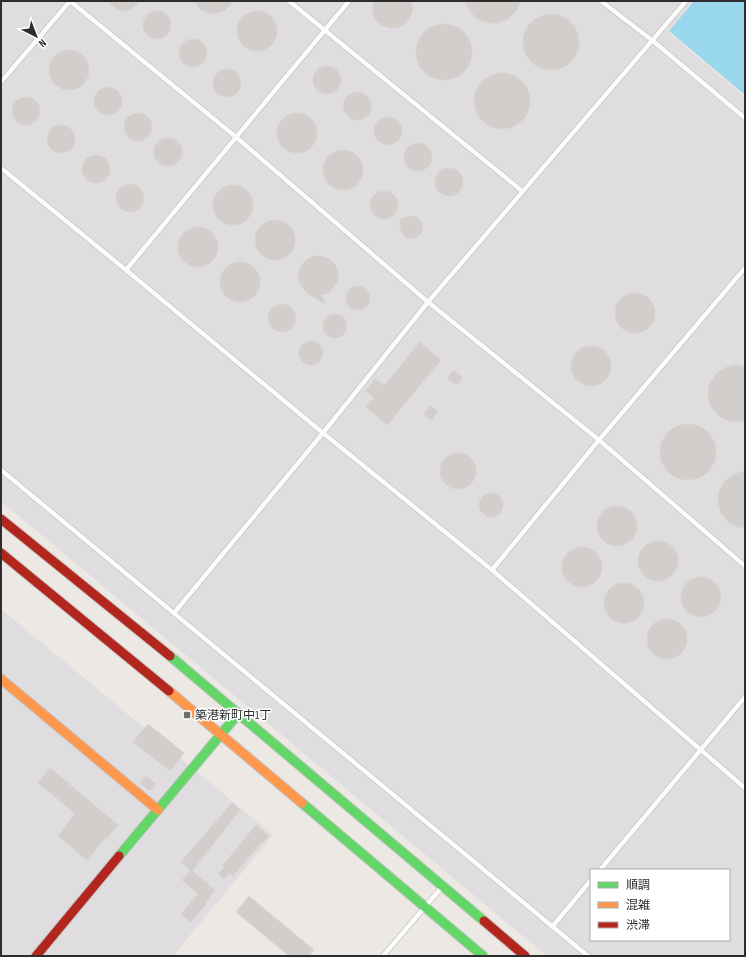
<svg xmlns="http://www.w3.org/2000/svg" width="746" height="957" font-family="'Sofia Sans Condensed','Noto Sans JP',sans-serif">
<rect width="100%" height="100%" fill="#ece8e4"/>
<g fill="#dfdddf" fill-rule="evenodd">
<path d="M1,1H693L668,32L745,97V956H547L1,501ZM591,870H729V940H591Z"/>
<polygon points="1,609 273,835 173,956 1,956"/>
</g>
<polygon fill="#99d8ec" points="694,1 745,1 745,95 669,31"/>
<g fill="#d1cecb" stroke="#d7d4d0">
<polygon points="108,1 140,1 132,9 127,11 121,11 116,9"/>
<polygon points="194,1 234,1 224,11 212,14 201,10"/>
<polygon points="374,1 411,1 413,8 411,16 406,23 399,27 391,28 383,26 377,21 373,14 373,6"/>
<polygon points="465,1 521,1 516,11 508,19 497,23 491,23 480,20 475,17 468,8"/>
<circle cx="257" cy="31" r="20"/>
<circle cx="157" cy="25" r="14"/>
<circle cx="551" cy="42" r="28"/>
<circle cx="444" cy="52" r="28"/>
<circle cx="193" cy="53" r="14"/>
<circle cx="69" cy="70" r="20"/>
<circle cx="327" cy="80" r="14"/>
<circle cx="227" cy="83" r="14"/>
<circle cx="502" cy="101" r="28"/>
<circle cx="108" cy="101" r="14"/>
<polygon points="355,92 360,92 365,95 369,98 371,103 371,109 369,114 365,118 360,120 355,120 350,118 346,114 344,109 343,104 347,96"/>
<circle cx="26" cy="111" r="14"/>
<circle cx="297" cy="133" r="20"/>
<circle cx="138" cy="127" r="14"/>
<circle cx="388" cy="131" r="14"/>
<circle cx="61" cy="139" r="14"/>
<circle cx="168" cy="152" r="14"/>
<circle cx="418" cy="157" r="14"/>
<circle cx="343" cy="170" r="20"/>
<circle cx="96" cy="169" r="14"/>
<circle cx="449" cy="182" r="14"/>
<circle cx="130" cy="198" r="14"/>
<circle cx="233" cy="205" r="20"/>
<circle cx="384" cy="205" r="14"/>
<polygon points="409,216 418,217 423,225 421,234 414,239 405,237 400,229 400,219"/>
<circle cx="275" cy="240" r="20"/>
<circle cx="198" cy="247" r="20"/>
<polygon points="313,256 321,256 329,259 335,264 338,272 338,280 334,287 328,293 320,295 325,300 323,303 306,292 299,282 298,274 301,266 306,260"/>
<circle cx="240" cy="282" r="20"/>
<circle cx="358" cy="298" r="12"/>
<circle cx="635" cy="313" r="20"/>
<circle cx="282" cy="318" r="14"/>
<circle cx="335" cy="326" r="12"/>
<circle cx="311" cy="353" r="12"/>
<polygon points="420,342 441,360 387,425 366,407 374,398 365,391 375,379 384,386"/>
<circle cx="591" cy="366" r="20"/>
<polygon points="735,365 745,367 745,421 740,422 729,421 719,416 711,407 708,396 709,385 715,375 724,368"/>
<polygon points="454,370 463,378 457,385 447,378"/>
<polygon points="430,406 438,411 432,420 424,414"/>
<circle cx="688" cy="452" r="28"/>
<circle cx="458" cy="471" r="18"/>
<polygon points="745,471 745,528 738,527 728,522 721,513 718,503 719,491 725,481 734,474"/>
<circle cx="491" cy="505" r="12"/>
<circle cx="617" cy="526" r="20"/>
<circle cx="658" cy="561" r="20"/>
<circle cx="582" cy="567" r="20"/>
<circle cx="701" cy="597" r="20"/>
<circle cx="624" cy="603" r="20"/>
<circle cx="667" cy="639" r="20"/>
<polygon points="148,724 184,753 170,771 133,742"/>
<polygon points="50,768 118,825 106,839 105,838 87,860 58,836 75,813 38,783"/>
<polygon points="146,776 156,784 150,791 140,783"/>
<polygon points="232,803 240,810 192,871 215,890 206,902 207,903 191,922 181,914 198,894 182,880 191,870 181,862"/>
<polygon points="256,825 269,836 263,843 262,842 233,876 230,873 224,879 218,874 224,868 222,866"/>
<polygon points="249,896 314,950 309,956 289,956 236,912"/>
</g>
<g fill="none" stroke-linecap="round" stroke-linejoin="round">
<g stroke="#c5c4c4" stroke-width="6">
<g id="lane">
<polyline points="70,1 236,137 428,302 599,440 745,566"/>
<polyline points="289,1 522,191"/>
<polyline points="601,1 653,41 745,118"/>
<polyline points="1,82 70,1"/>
<polyline points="1,168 126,270 323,433 492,570 745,788"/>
<polyline points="126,270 349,1"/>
<polyline points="1,470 588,956"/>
<polyline points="492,570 599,440 745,268"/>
<polyline points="174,613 323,433 428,302 686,1"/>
<polyline points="600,870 745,697"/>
<polyline points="552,927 591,880"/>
<polyline points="383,956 442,887"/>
</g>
</g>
<g stroke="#c5c4c4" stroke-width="11">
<g id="fast">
<polyline points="170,656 484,921"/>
<polyline points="302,803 483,956"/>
<polyline points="119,856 238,714"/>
</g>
</g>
<g stroke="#c5c4c4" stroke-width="11">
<g id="slow">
<polyline points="1,679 158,810"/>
<polyline points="169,691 302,803"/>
</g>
</g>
<g stroke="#c5c4c4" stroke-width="11">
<g id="jam">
<polyline points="1,519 170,656"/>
<polyline points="1,553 169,691"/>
<polyline points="484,921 525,956"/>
<polyline points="36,956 119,856"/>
</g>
</g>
<use href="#lane" stroke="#fcfcfb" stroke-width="4.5"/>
<use href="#fast" stroke="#63d668" stroke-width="9"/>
<use href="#slow" stroke="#ff974d" stroke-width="9"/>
<use href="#jam" stroke="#b3261e" stroke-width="9"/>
</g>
<rect fill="#706e6d" stroke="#fff" stroke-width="1.5" x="183" y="711" width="8" height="8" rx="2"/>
<g text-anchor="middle" stroke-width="3" stroke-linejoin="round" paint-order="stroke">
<g font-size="12" fill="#2d2d2d" stroke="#fff" text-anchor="start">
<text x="195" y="719">築港新町中1丁</text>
</g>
</g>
<rect width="746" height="957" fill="none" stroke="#2d2d2d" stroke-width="4"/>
<rect x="590" y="869" width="140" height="72" fill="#ffffff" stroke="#ababab"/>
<rect x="598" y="882" width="20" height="6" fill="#63d668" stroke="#ababab"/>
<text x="626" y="889" font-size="12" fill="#2d2d2d">順調</text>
<rect x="598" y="902" width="20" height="6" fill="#ff974d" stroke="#ababab"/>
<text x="626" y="909" font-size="12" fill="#2d2d2d">混雑</text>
<rect x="598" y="922" width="20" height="6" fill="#b3261e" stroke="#ababab"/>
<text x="626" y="929" font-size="12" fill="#2d2d2d">渋滞</text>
<g transform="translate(36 36) rotate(138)" stroke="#ffffff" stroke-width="3" paint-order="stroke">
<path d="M0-3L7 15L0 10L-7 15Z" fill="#2d2d2d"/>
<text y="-6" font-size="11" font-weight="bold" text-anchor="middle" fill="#2d2d2d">N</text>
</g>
</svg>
